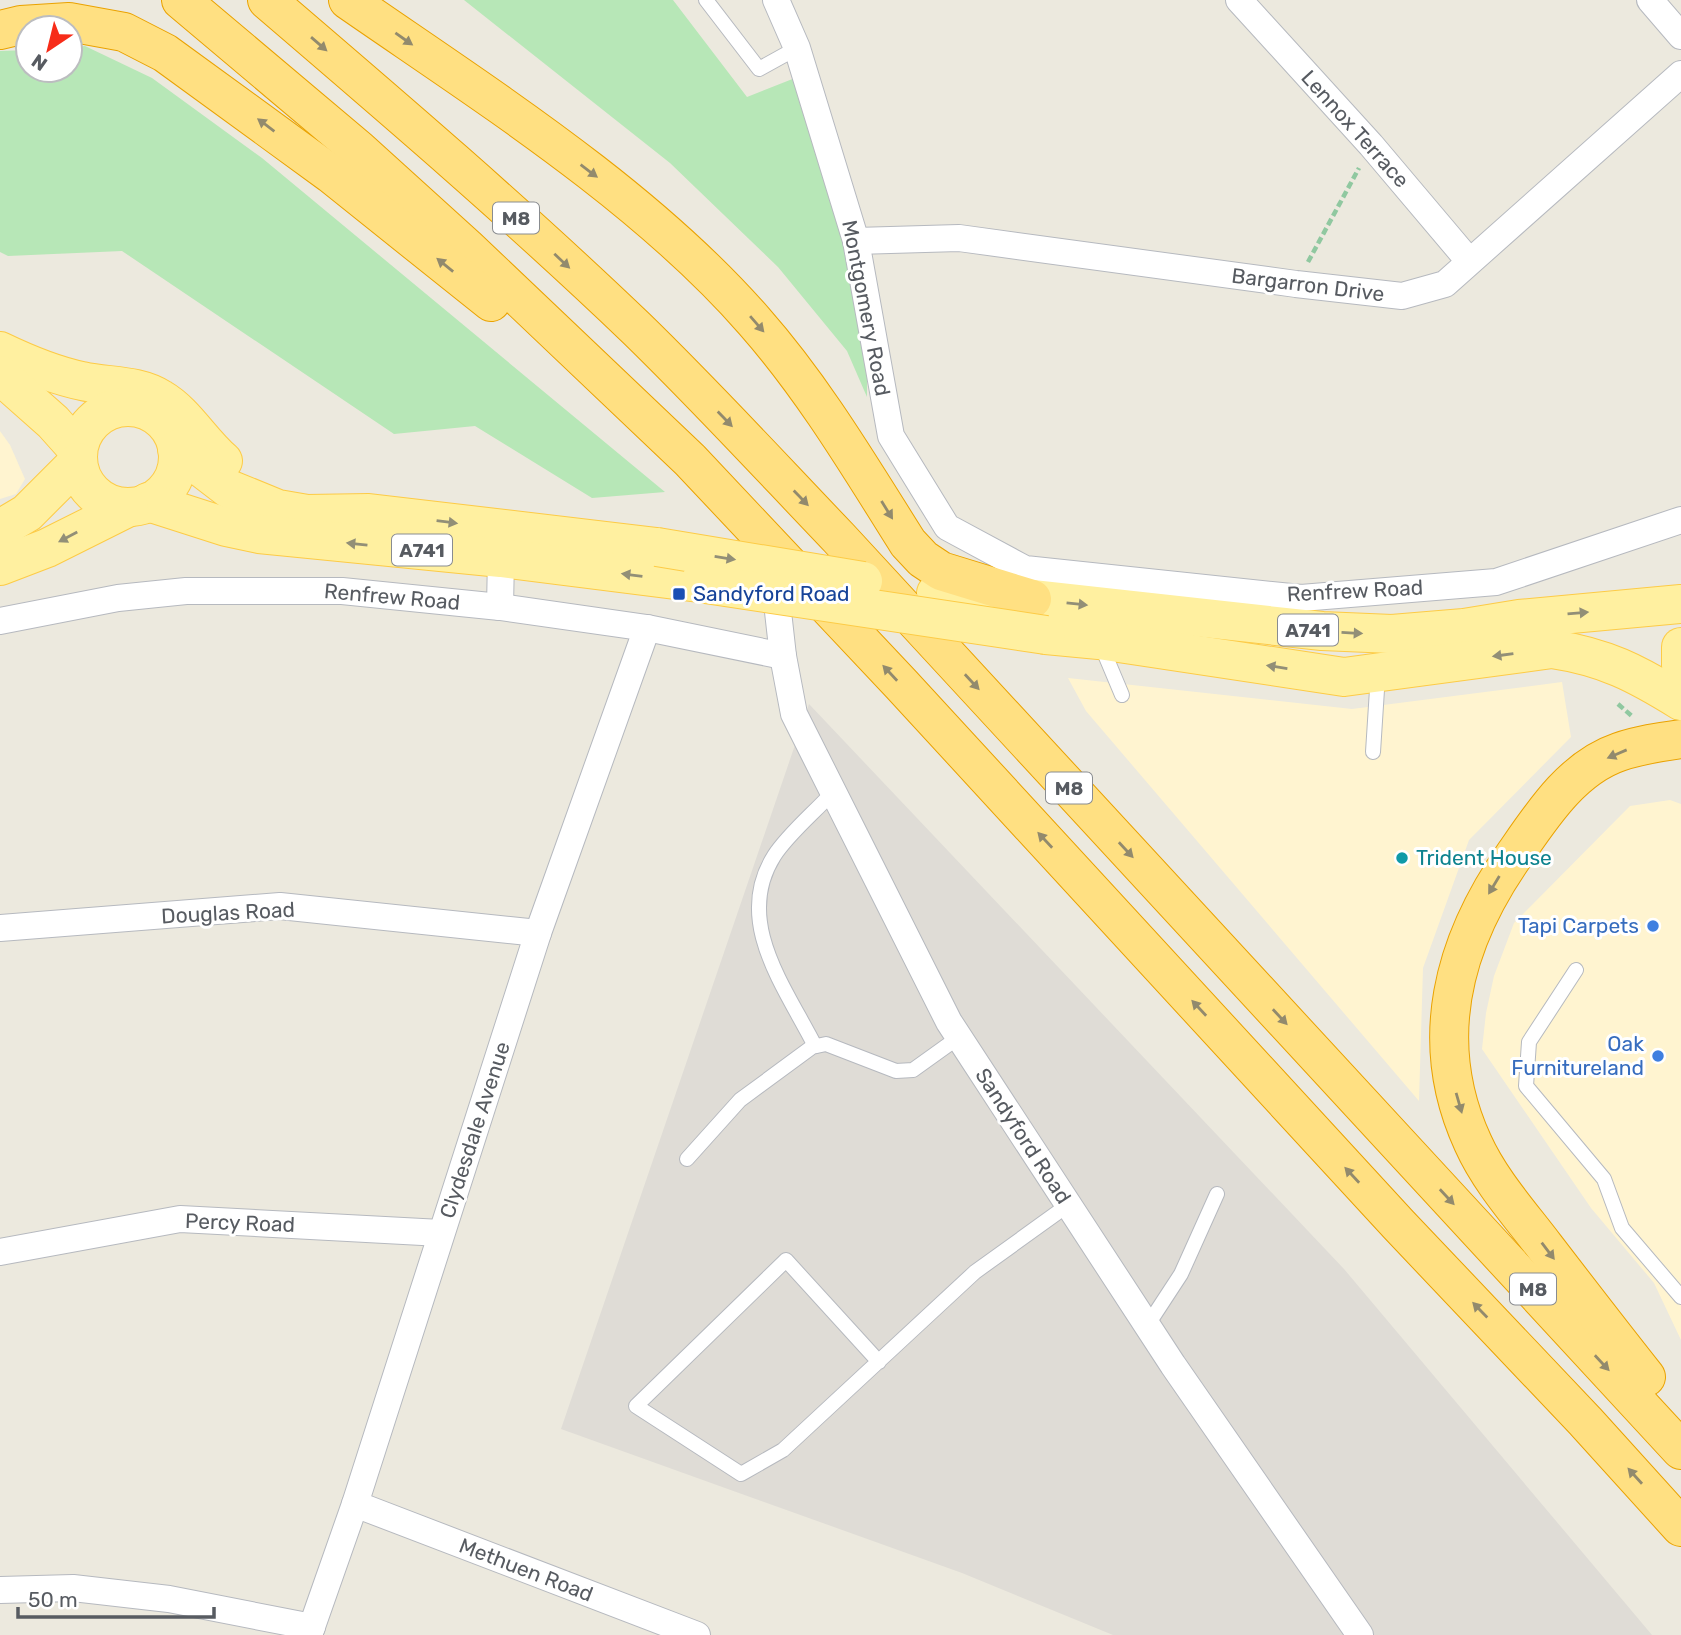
<svg xmlns="http://www.w3.org/2000/svg" width="1681" height="1635" font-family="Rubik,sans-serif">
<rect width="100%" height="100%" fill="#ece9de"/>
<g fill="#fff4d0">
<polygon points="0,431 10,445 25,479 16,494 0,499"/>
<polygon points="1068,678 1352,709 1562,682 1571,737 1469,840 1423,968 1419,1101 1086,711"/>
<polygon points="1670,800 1681,804 1681,1340 1654,1283 1591,1208 1482,1049 1486,1013 1494,976 1514,923 1630,806"/>
</g>
<polygon fill="#dfdcd6" points="809,704 1344,1269 1652,1635 1113,1635 962,1573 561,1429"/>
<g fill="#b7e7b7">
<polygon points="464,0 673,0 747,97 795,78 833,197 867,351 867,397 847,351 778,267 670,163"/>
<polygon points="85,46 152,78 262,158 665,492 592,498 475,426 394,434 122,251 8,256 0,252 0,51 28,50 28,70 70,70 70,47"/>
</g>
<g fill="none" stroke-linecap="round" stroke-linejoin="round">
<g stroke="#b6b9bf" stroke-width="16">
<g id="service">
<polyline points="706,0 759,69 797,48"/>
<polyline points="1101,645 1122,695"/>
<polyline points="1373,752 1378,674"/>
<polyline points="1576,970 1529,1042 1526,1086 1604,1179 1622,1228 1681,1297"/>
<path d="M815,1046C785,987 733,921 774,856C788,834 815,812 833,792"/>
<polyline points="687,1159 740,1100 812,1047 826,1044 896,1071 913,1070 959,1037"/>
<polyline points="1147,1326 1181,1274 1217,1194"/>
<polyline points="879,1362 786,1260 636,1406 741,1474 783,1450 975,1272 1068,1205"/>
</g>
</g>
<g stroke="#b6b9bf" stroke-width="28">
<g id="minor">
<polyline points="776,0 797,48 856,241 891,436 947,527 1025,569 1301,598 1496,582 1681,520"/>
<polyline points="1239,0 1371,145 1469,261"/>
<polyline points="1650,0 1681,36"/>
<polyline points="856,241 959,238 1296,284 1402,296 1445,284 1681,74"/>
<polyline points="776,594 783,656 794,714 949,1022 1173,1365 1360,1635"/>
<polyline points="500,607 501,558"/>
<polyline points="0,621 118,598 186,591 342,591 500,607 647,628 783,656"/>
<polyline points="0,928 280,906 538,933"/>
<polyline points="0,1252 180,1219 441,1233"/>
<polyline points="355,1504 697,1635"/>
<polyline points="0,1590 73,1588 169,1599 312,1627"/>
<polyline points="309,1635 355,1504 538,933 647,628"/>
</g>
</g>
<g stroke="#fdcb46" stroke-width="40">
<g id="primary">
<path d="M0,351C27,364 53,375 82,381C108,387 138,384 161,399C185,413 201,442 223,461"/>
<polyline points="0,375 53,422 78,450"/>
<circle cx="128" cy="457" r="50"/>
<polyline points="177,449 229,489 278,509 307,514 369,513 657,547"/>
<polyline points="148,502 226,527 259,534 501,558 699,583"/>
<polyline points="0,529 27,513 78,462"/>
<polyline points="0,566 47,548 129,507"/>
<polyline points="936,593 1032,599 1322,631 1392,634 1464,628 1519,619 1681,604"/>
<path d="M1046,635L1099,640L1344,677L1552,649C1605,657 1636,673 1681,701"/>
<polyline points="1681,647 1681,666"/>
</g>
</g>
<g stroke="#eaa200" stroke-width="40">
<g id="motorway">
<polyline points="181,0 359,150 466,247 690,460 901,684 1399,1225 1585,1421 1681,1527"/>
<path d="M267,0C392,107 517,214 636,328C706,396 772,468 839,538L1681,1450"/>
<path d="M348,0C485,95 644,195 754,321C814,389 860,467 908,543L923,559L941,571L1032,599"/>
<polyline points="0,30 21,25 69,22 124,32 165,53 331,174 491,302"/>
<path d="M1646,1377C1612,1334 1578,1290 1545,1247C1520,1214 1490,1181 1473,1143C1426,1041 1453,942 1515,854C1542,815 1572,768 1619,752C1639,745 1660,742 1681,739"/>
</g>
</g>
<g stroke="#90c8a0" stroke-width="4.5" stroke-dasharray="7 3.5" stroke-linecap="butt">
<polyline points="1308,262 1359,168"/>
<polyline points="1618,704 1633,717"/>
</g>
<use href="#service" stroke="#fff" stroke-width="14"/>
<use href="#minor" stroke="#fff" stroke-width="26"/>
<use href="#primary" stroke="#fff0a0" stroke-width="38"/>
<use href="#motorway" stroke="#ffe082" stroke-width="38"/>
<g stroke="#fdcb46" stroke-width="40" stroke-linecap="butt">
<g id="primary-bridge">
<polyline points="657,547 863,581"/>
<polyline points="699,583 1046,635"/>
</g>
</g>
<use href="#primary-bridge" stroke="#fff0a0" stroke-width="38"/>
</g>
<defs><path id="oneway-solid" d="M-6-.8H1V-3.2L6.5 0L1 3.2V.8H-6Z" transform="scale(1.75)"/></defs>
<g fill="#928a6d">
<use href="#oneway-solid" transform="translate(404 39) rotate(35)"/>
<use href="#oneway-solid" transform="translate(319 44) rotate(41)"/>
<use href="#oneway-solid" transform="translate(266 125) rotate(-143)"/>
<use href="#oneway-solid" transform="translate(589 171) rotate(37)"/>
<use href="#oneway-solid" transform="translate(562 261) rotate(43)"/>
<use href="#oneway-solid" transform="translate(445 265) rotate(-141)"/>
<use href="#oneway-solid" transform="translate(757 324) rotate(49)"/>
<use href="#oneway-solid" transform="translate(725 419) rotate(46)"/>
<use href="#oneway-solid" transform="translate(801 498) rotate(46)"/>
<use href="#oneway-solid" transform="translate(887 510) rotate(58)"/>
<use href="#oneway-solid" transform="translate(890 673) rotate(-133)"/>
<use href="#oneway-solid" transform="translate(972 682) rotate(47)"/>
<use href="#oneway-solid" transform="translate(1617 754) rotate(157)"/>
<use href="#oneway-solid" transform="translate(1045 840) rotate(-133)"/>
<use href="#oneway-solid" transform="translate(1126 850) rotate(47)"/>
<use href="#oneway-solid" transform="translate(1494 885) rotate(121)"/>
<use href="#oneway-solid" transform="translate(1199 1008) rotate(-133)"/>
<use href="#oneway-solid" transform="translate(1280 1017) rotate(47)"/>
<use href="#oneway-solid" transform="translate(1459 1103) rotate(74)"/>
<use href="#oneway-solid" transform="translate(1352 1175) rotate(-133)"/>
<use href="#oneway-solid" transform="translate(1447 1197) rotate(47)"/>
<use href="#oneway-solid" transform="translate(1548 1251) rotate(53)"/>
<use href="#oneway-solid" transform="translate(1480 1310) rotate(-134)"/>
<use href="#oneway-solid" transform="translate(1602 1363) rotate(47)"/>
<use href="#oneway-solid" transform="translate(1635 1476) rotate(-132)"/>
</g>
<g fill="#928f77">
<use href="#oneway-solid" transform="translate(447 522) rotate(7)"/>
<use href="#oneway-solid" transform="translate(68 537) rotate(152)"/>
<use href="#oneway-solid" transform="translate(357 544) rotate(-174)"/>
<use href="#oneway-solid" transform="translate(725 558) rotate(9)"/>
<use href="#oneway-solid" transform="translate(632 575) rotate(-173)"/>
<use href="#oneway-solid" transform="translate(1077 604) rotate(6)"/>
<use href="#oneway-solid" transform="translate(1578 613) rotate(-5)"/>
<use href="#oneway-solid" transform="translate(1352 633) rotate(3)"/>
<use href="#oneway-solid" transform="translate(1503 655) rotate(172)"/>
<use href="#oneway-solid" transform="translate(1277 667) rotate(-171)"/>
</g>
<rect fill="#1a4fb4" stroke="#fff" stroke-width="2.5" x="672" y="587" width="14" height="14" rx="3.5"/>
<circle fill="#0f9aa8" stroke="#fff" stroke-width="2.5" cx="1402" cy="858" r="7"/>
<g fill="#3f7fe0" stroke="#fff" stroke-width="2.5">
<circle cx="1653" cy="926" r="7"/>
<circle cx="1658" cy="1056" r="7"/>
</g>
<g text-anchor="middle" stroke-width="6" stroke-linejoin="round" paint-order="stroke">
<g fill="#fff" stroke="#898c90" stroke-width="2">
<rect x="493" y="202.5" width="46" height="31" rx="5"/>
<rect x="392" y="534.5" width="60" height="31" rx="5"/>
<rect x="1278" y="614.5" width="60" height="31" rx="5"/>
<rect x="1046" y="772.5" width="46" height="31" rx="5"/>
<rect x="1510" y="1273.5" width="46" height="31" rx="5"/>
</g>
<g font-size="19" font-weight="bold" fill="#575b61">
<text x="516" y="225">M8</text>
<text x="422" y="557">A741</text>
<text x="1308" y="637">A741</text>
<text x="1069" y="795">M8</text>
<text x="1533" y="1296">M8</text>
</g>
<g font-size="21" fill="#575b61" stroke="#fff">
<text transform="translate(1355 129) rotate(48)" y="7">Lennox Terrace</text>
<text transform="translate(1308 285) rotate(7)" y="7">Bargarron Drive</text>
<text transform="translate(866 308) rotate(79)" y="7">Montgomery Road</text>
<text transform="translate(1355 591) rotate(-3)" y="7">Renfrew Road</text>
<text transform="translate(392 597) rotate(5)" y="7">Renfrew Road</text>
<text transform="translate(228 913) rotate(-3)" y="7">Douglas Road</text>
<text transform="translate(475 1130) rotate(-72)" y="7">Clydesdale Avenue</text>
<text transform="translate(1023 1136) rotate(57)" y="7">Sandyford Road</text>
<text transform="translate(240 1223) rotate(2)" y="7">Percy Road</text>
<text transform="translate(526 1570) rotate(21)" y="7">Methuen Road</text>
</g>
<g font-size="21" fill="#164399" stroke="#fff" text-anchor="start">
<text x="693" y="601">Sandyford Road</text>
</g>
<g font-size="21" fill="#0d838f" stroke="#fff" text-anchor="start">
<text x="1416" y="865">Trident House</text>
</g>
<g font-size="21" fill="#366cbe" stroke="#fff" text-anchor="end">
<text x="1639" y="933">Tapi Carpets</text>
<text x="1644" y="1051">Oak<tspan x="1644" dy="24">Furnitureland</tspan></text>
</g>
</g>
<g transform="translate(49 49) rotate(215)"><circle r="33" fill="#ffffff" stroke="#bcbdc0" stroke-width="2"/>
<path d="M0-5L12 26L0 18L-12 26Z" fill="#f72c19"/>
<text y="-10" font-size="19" font-weight="bold" text-anchor="middle" fill="#575b61">N</text>
</g>
<path d="M18 1607v10h196v-10" fill="none" stroke="#575b61" stroke-width="3.5"/>
<text x="28" y="1607" font-size="21" fill="#575b61" stroke="#ffffff" stroke-width="5" paint-order="stroke">50 m</text>
</svg>
